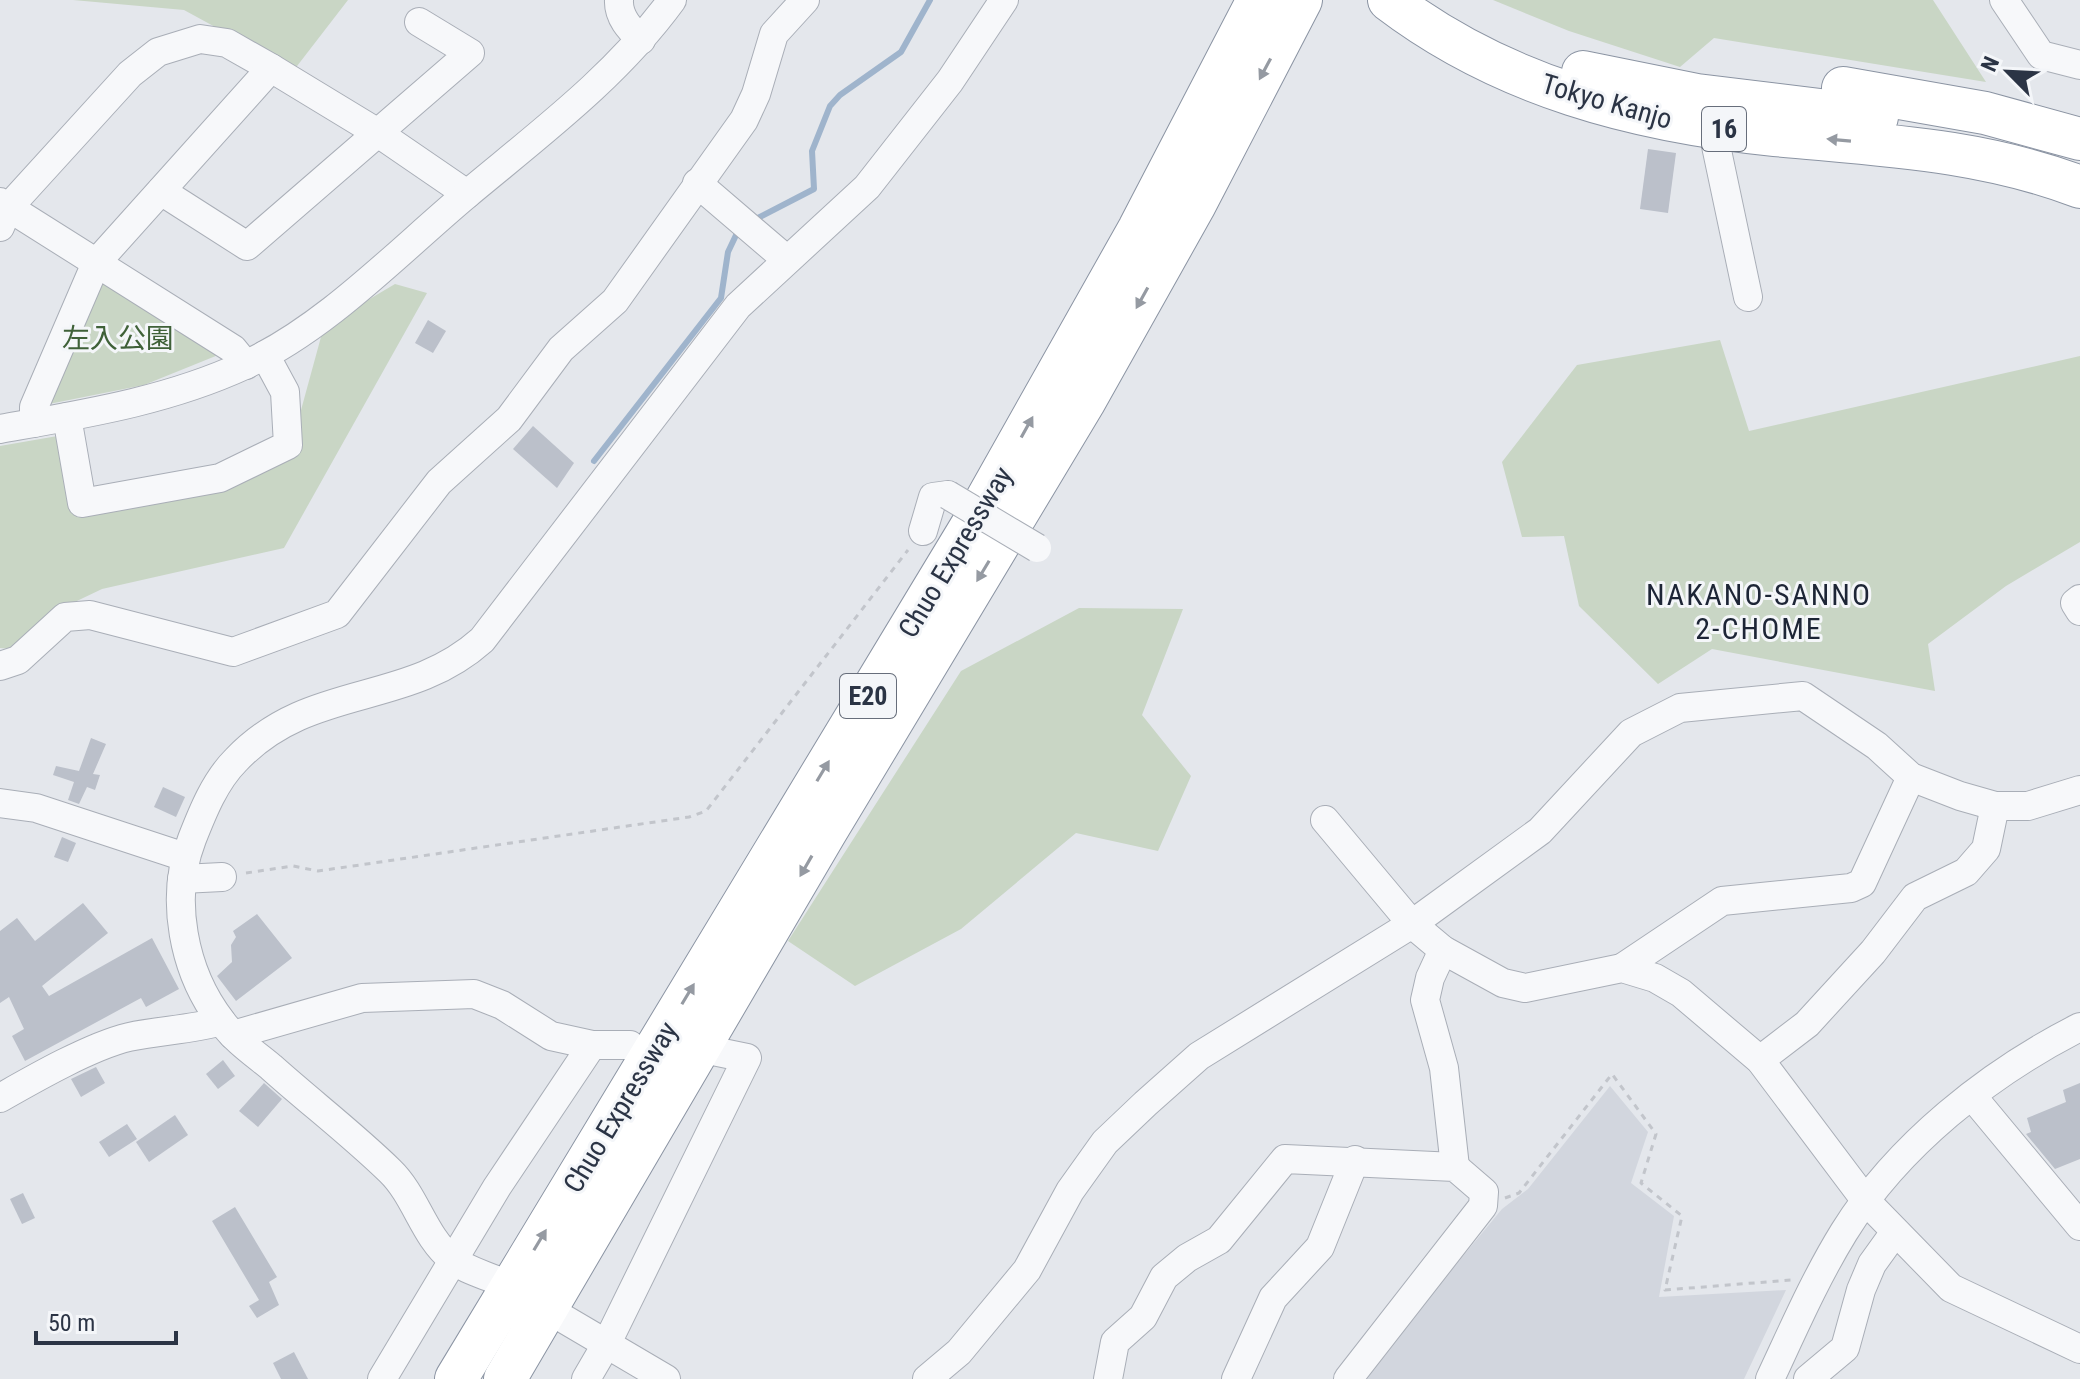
<svg xmlns="http://www.w3.org/2000/svg" width="2080" height="1379" font-family="'Roboto Condensed','Noto Sans JP',sans-serif">
<rect width="100%" height="100%" fill="#e4e7ec"/>
<polygon fill="#d2d6de" points="1610,1086 1648,1132 1631,1183 1674,1216 1659,1297 1786,1290 1744,1379 1366,1379 1386,1349 1502,1209 1528,1189"/>
<g fill="#c9d6c5">
<polygon points="73,0 348,0 294,70 184,10"/>
<polygon points="1493,0 1933,0 1986,82 1714,38 1680,67 1569,31"/>
<polygon points="96,263 233,349 144,385 34,407"/>
<polygon points="395,284 427,293 284,548 102,589 58,610 12,649 0,648 0,446 69,434 82,503 289,454 324,326"/>
<polygon points="1720,340 1749,431 2080,356 2080,542 2006,586 1928,644 1935,691 1712,649 1658,684 1579,606 1564,536 1522,537 1502,462 1577,365"/>
<polygon points="1079,608 1183,609 1142,715 1191,776 1158,851 1076,833 961,929 855,986 788,941 961,671"/>
</g>
<g fill="none" stroke-linecap="round" stroke-linejoin="round">
<g stroke="#9fb4cc" stroke-width="6">
<polyline points="752,221 814,189 812,151 830,106 840,95 901,52 930,0"/>
<polyline points="594,461 721,298 728,252 738,231"/>
</g>
</g>
<g fill="#bbc0ca">
<polygon points="1648,149 1676,153 1668,213 1640,209"/>
<polygon points="428,320 446,331 433,353 415,343"/>
<polygon points="533,426 574,463 557,488 513,449"/>
<polygon points="91,738 106,744 93,774 100,775 95,790 87,787 79,804 68,800 74,782 53,775 56,766 79,771"/>
<polygon points="163,787 185,797 176,817 154,807"/>
<polygon points="62,837 76,843 68,862 54,857"/>
<polygon points="83,903 108,933 42,986 49,996 152,938 179,989 146,1007 141,998 25,1061 12,1036 24,1029 9,997 0,1003 0,931 17,918 35,941"/>
<polygon points="257,914 292,958 236,1001 217,976 232,962 231,945 236,937 233,931"/>
<polygon points="223,1060 235,1076 218,1089 206,1074"/>
<polygon points="96,1067 105,1083 81,1097 71,1079"/>
<polygon points="264,1083 282,1099 258,1127 239,1111"/>
<polygon points="2080,1083 2080,1159 2055,1169 2026,1134 2031,1132 2027,1118 2066,1102 2063,1090"/>
<polygon points="175,1115 188,1135 149,1162 136,1142"/>
<polygon points="127,1124 137,1139 109,1157 99,1142"/>
<polygon points="23,1193 35,1218 22,1224 10,1199"/>
<polygon points="235,1207 277,1277 269,1282 279,1305 257,1318 249,1306 259,1300 212,1221"/>
<polygon points="294,1352 308,1379 281,1379 273,1363"/>
</g>
<g fill="none" stroke-linecap="round" stroke-linejoin="round">
<g stroke="#a9aeb7" stroke-width="30">
<g id="minor">
<path d="M619,0C618,17 630,29 641,40"/>
<polyline points="2004,0 2041,55 2080,65"/>
<polyline points="1712,127 1748,297"/>
<polyline points="697,183 787,260"/>
<polyline points="161,191 247,246 470,53 419,22"/>
<polyline points="0,202 233,349 246,365"/>
<polyline points="0,227 8,208 130,74 158,52 200,39 227,43 271,68 378,133 467,194"/>
<polyline points="67,417 82,503 220,478 288,445 285,392 265,355"/>
<polyline points="34,423 34,407 96,263 271,68"/>
<path d="M0,429C84,414 167,401 245,365C326,328 398,252 466,195C539,134 616,77 672,0"/>
<polyline points="923,531 933,497 948,495"/>
<polyline points="2080,599 2075,603 2080,611"/>
<polyline points="0,666 18,660 65,617 90,615 233,652 337,614 439,482 509,419 561,349 615,301 744,120 756,94 774,34 805,0"/>
<polyline points="0,803 36,808 185,857"/>
<polyline points="1325,820 1412,924 1443,950 1503,983 1525,988 1622,968 1655,978 1681,993 1760,1060 1866,1201 1951,1288 2080,1349"/>
<polyline points="182,879 222,877"/>
<polyline points="1443,950 1430,978 1425,1000 1444,1068 1455,1167"/>
<polyline points="1622,968 1722,901 1851,888 1862,883 1911,777"/>
<polyline points="233,1035 362,998 474,994 502,1005 551,1036 592,1045 630,1045"/>
<polyline points="1760,1060 1807,1024 1873,952 1915,897 1966,872 1986,849 1995,806"/>
<polyline points="1972,1096 2080,1226"/>
<path d="M0,1098C35,1078 91,1046 129,1037C160,1030 191,1030 221,1021"/>
<path d="M496,1280C482,1274 464,1269 452,1259C424,1237 416,1196 390,1171C352,1134 310,1102 271,1067C254,1053 235,1040 222,1022C183,972 169,898 192,839C203,811 215,781 236,760C310,682 406,708 482,640L738,306L867,187L950,81L1004,0"/>
<polyline points="559,1316 666,1379"/>
<polyline points="382,1379 497,1187 592,1045"/>
<polyline points="586,1379 607,1343 747,1058 713,1051"/>
<polyline points="927,1379 959,1352 1027,1270 1070,1191 1105,1142 1145,1104 1199,1056 1412,924 1540,831 1631,733 1680,708 1803,696 1877,746 1911,777 1960,796 1995,806 2028,806 2080,790"/>
<polyline points="1108,1379 1115,1342 1143,1317 1164,1277 1187,1258 1219,1240 1285,1159 1455,1167 1484,1192 1483,1206 1348,1379"/>
<polyline points="1236,1379 1273,1298 1320,1247 1355,1160"/>
<path d="M1770,1379C1793,1330 1815,1279 1844,1232C1898,1145 1989,1073 2080,1027"/>
<polyline points="1808,1379 1845,1348 1861,1290 1872,1264 1895,1232"/>
</g>
</g>
<g stroke="#8b94a3" stroke-width="44">
<g id="highway">
<path d="M1389,0C1502,86 1636,121 1775,135C1879,145 1981,149 2080,187"/>
<polyline points="1583,72 1697,95 1877,117"/>
<polyline points="1843,88 1985,113 2080,139"/>
<polyline points="456,1379 974,522 1139,229 1258,0"/>
<polyline points="505,1379 825,833 1084,402 1194,206 1301,0"/>
</g>
</g>
<g stroke="#c2c5cb" stroke-width="3" stroke-dasharray="6 6" stroke-linecap="butt">
<polyline points="246,873 293,866 318,871 339,868 689,817 706,811 908,550"/>
<polyline points="1505,1198 1519,1193 1612,1074 1656,1134 1641,1183 1682,1216 1665,1290 1791,1280"/>
</g>
<use href="#minor" stroke="#f7f8fa" stroke-width="28"/>
<use href="#highway" stroke="#fff" stroke-width="42"/>
<g stroke="#a9aeb7" stroke-width="30" stroke-linecap="butt">
<polyline id="minor-bridge" points="948,495 1037,548"/>
</g>
<use href="#minor-bridge" stroke="#f7f8fa" stroke-width="28"/>
</g>
<defs><path id="oneway-solid" d="M-6-.8H1V-3.2L6.5 0L1 3.2V.8H-6Z" transform="scale(2)"/></defs>
<g fill="#959aa2">
<use href="#oneway-solid" transform="translate(1265 69) rotate(118)"/>
<use href="#oneway-solid" transform="translate(1839 140) rotate(-175)"/>
<use href="#oneway-solid" transform="translate(1142 298) rotate(119)"/>
<use href="#oneway-solid" transform="translate(1027 427) rotate(-61)"/>
<use href="#oneway-solid" transform="translate(983 571) rotate(121)"/>
<use href="#oneway-solid" transform="translate(823 771) rotate(-59)"/>
<use href="#oneway-solid" transform="translate(806 866) rotate(120)"/>
<use href="#oneway-solid" transform="translate(688 994) rotate(-59)"/>
<use href="#oneway-solid" transform="translate(540 1240) rotate(-59)"/>
</g>
<g text-anchor="middle" stroke-width="6" stroke-linejoin="round" paint-order="stroke">
<g fill="#f4f6f9" stroke="#676e7b" stroke-width="2">
<rect x="1702" y="107" width="44" height="44" rx="6"/>
<rect x="840" y="674" width="56" height="44" rx="6"/>
</g>
<g font-size="26" font-weight="bold" fill="#2b3445">
<text x="1724" y="138">16</text>
<text x="868" y="705">E20</text>
</g>
<g font-size="28" fill="#2b3445" stroke="#f4f6f9">
<text transform="translate(1607 101) rotate(16)" y="10">Tokyo Kanjo</text>
<text transform="translate(955 552) rotate(-59)" y="10">Chuo Expressway</text>
<text transform="translate(620 1107) rotate(-59)" y="10">Chuo Expressway</text>
</g>
<g font-size="28" fill="#3f6138" stroke="#f4f6f9">
<text x="118" y="348">左入公園</text>
</g>
<g font-size="30" letter-spacing="2" fill="#1d2536" stroke="#f4f6f9">
<text x="1759" y="605">NAKANO-SANNO<tspan x="1759" dy="34">2-CHOME</tspan></text>
</g>
</g>
<g transform="translate(2008 72) rotate(294)" stroke="#f4f6f9" stroke-width="6" paint-order="stroke">
<path d="M0-6L14 30L0 20L-14 30Z" fill="#2b3445"/>
<text y="-12" font-size="22" font-weight="bold" text-anchor="middle" fill="#2b3445">N</text>
</g>
<path d="M36 1331v12h140v-12" fill="none" stroke="#2b3445" stroke-width="4"/>
<text x="48" y="1331" font-size="24" fill="#2b3445" stroke="#f4f6f9" stroke-width="6" paint-order="stroke">50 m</text>
</svg>
